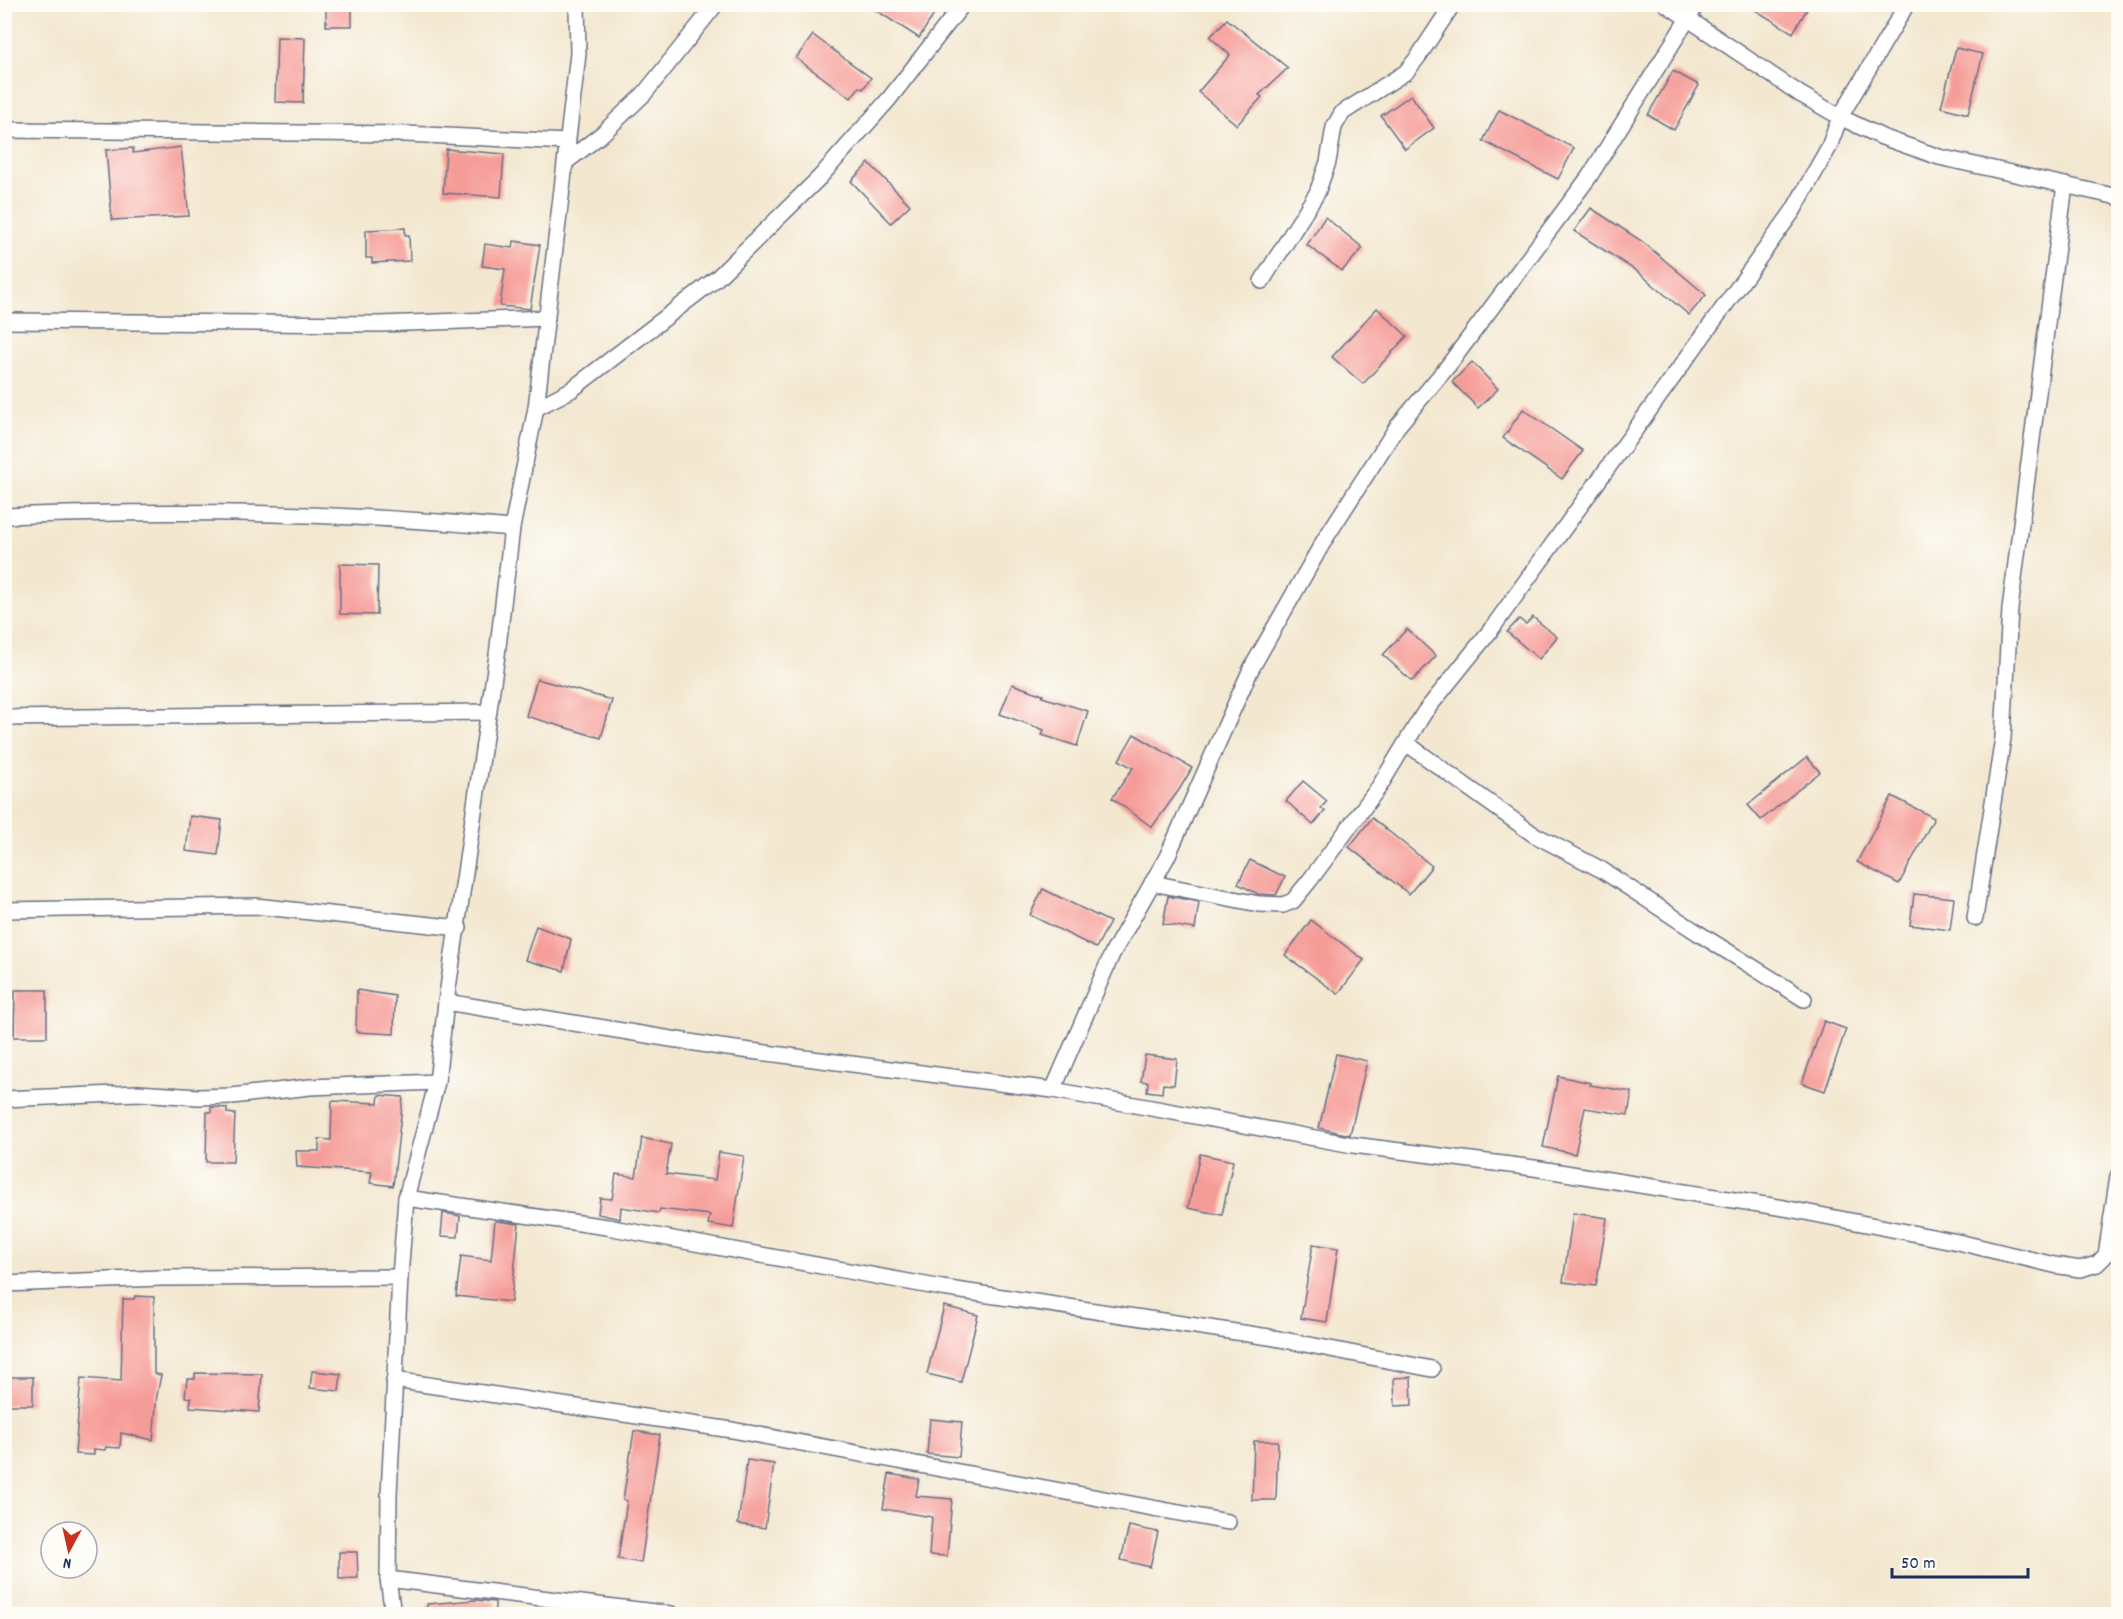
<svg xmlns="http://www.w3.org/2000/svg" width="2123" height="1619" font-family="Dekko,sans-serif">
<rect width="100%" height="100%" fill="#fdfcf7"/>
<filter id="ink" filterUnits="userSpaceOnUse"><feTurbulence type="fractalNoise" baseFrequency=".0167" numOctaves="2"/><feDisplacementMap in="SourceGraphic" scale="12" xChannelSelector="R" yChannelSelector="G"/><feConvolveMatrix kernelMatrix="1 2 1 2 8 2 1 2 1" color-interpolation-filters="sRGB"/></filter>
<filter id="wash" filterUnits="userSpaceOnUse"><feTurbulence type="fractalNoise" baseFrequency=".008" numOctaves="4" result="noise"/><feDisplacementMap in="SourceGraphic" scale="24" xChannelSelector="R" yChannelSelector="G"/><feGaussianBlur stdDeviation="1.35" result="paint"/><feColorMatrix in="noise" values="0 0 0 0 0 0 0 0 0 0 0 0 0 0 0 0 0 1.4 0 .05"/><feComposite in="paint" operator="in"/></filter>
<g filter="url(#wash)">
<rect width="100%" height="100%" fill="#f3e7cf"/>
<g id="blocks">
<g fill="#f69c98">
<rect x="326" y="4" width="26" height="22"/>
<polygon points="866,4 922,4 935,13 919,38"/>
<polygon points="1745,4 1810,4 1793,33"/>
<polygon points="1227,19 1288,68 1259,95 1262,97 1237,125 1198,92 1230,55 1210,37"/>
<polygon points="813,35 871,78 863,89 859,87 851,98 796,58"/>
<polygon points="277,37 305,38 303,103 275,102"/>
<polygon points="1956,48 1983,54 1968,114 1941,107"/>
<polygon points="1673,71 1699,85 1674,130 1648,115"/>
<polygon points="1411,95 1434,128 1405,149 1381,116"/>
<polygon points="1499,110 1574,148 1558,179 1483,141"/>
<polygon points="181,147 189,216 112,220 106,150 133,148 133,153"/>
<polygon points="446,149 504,154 501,197 443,193"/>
<polygon points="869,163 910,205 891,223 851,181"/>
<polygon points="1591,208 1643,242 1706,295 1689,315 1638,272 1574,231"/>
<polygon points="1325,217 1363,248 1342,271 1307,245"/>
<polygon points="405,228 405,235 409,235 410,261 372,263 372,258 366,258 366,230"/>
<polygon points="514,241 540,245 530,309 500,306 505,269 482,266 485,244 513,248"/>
<polygon points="1377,308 1407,336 1363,384 1332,357"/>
<polygon points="1472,362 1498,389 1478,408 1452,382"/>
<polygon points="1523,409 1583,451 1562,479 1503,438"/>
<polygon points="340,564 378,565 377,615 340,614"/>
<polygon points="1533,617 1557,637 1539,659 1507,632 1519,619 1526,624"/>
<polygon points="1407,629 1436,656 1412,681 1383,655"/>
<polygon points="537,679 612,700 601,738 526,716"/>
<polygon points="1012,684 1043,695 1042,697 1088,711 1077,746 1042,735 1044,730 1000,714"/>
<polygon points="1134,734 1192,768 1179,790 1152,827 1112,798 1133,768 1119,760"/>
<polygon points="1807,757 1820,772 1761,820 1748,805"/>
<polygon points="1303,781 1327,801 1321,808 1325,811 1313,825 1286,801"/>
<polygon points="1892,796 1934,818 1899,884 1857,862"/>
<polygon points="190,816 222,820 218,855 186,851"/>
<polygon points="1372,818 1432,866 1409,894 1349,847"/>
<polygon points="1250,860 1285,877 1276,895 1258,894 1238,884"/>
<polygon points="1043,889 1110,922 1096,948 1030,915"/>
<polygon points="1914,894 1954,898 1950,930 1910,925"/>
<polygon points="1168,896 1199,902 1195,929 1163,924"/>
<polygon points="1311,920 1364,960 1338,994 1285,955"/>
<polygon points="536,926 571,939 564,971 525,960"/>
<polygon points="15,990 47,990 47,1037 14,1037"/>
<polygon points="357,990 395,996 394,1034 356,1032"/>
<polygon points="1824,1021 1846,1029 1825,1091 1802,1083"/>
<polygon points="1336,1054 1367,1061 1350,1135 1319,1128"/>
<polygon points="1145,1055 1177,1059 1174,1085 1163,1084 1162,1093 1147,1091 1148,1082 1141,1081"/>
<polygon points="1558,1076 1591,1083 1590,1085 1632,1092 1628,1115 1585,1108 1575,1154 1543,1147"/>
<polygon points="379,1095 403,1097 393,1186 370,1183 372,1172 297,1167 296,1151 319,1151 319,1139 331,1140 332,1101 378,1103"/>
<polygon points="211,1107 227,1108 227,1113 235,1114 233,1162 206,1162 207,1112 211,1112"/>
<polygon points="642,1138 671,1144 666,1174 715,1180 719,1152 744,1156 733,1228 708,1224 710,1215 660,1209 659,1213 621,1207 620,1219 598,1214 600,1198 612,1199 616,1174 636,1177"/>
<polygon points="1200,1154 1233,1161 1222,1215 1188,1208"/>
<polygon points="443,1213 460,1216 458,1237 441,1236"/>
<polygon points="1573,1213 1607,1218 1596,1286 1563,1282"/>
<polygon points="495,1221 519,1224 511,1302 456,1296 461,1256 491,1260"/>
<polygon points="1313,1244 1338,1248 1327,1322 1301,1318"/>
<polygon points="135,1296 154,1297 154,1374 161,1375 157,1395 153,1440 121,1433 120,1448 106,1447 105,1450 94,1449 94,1455 75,1454 81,1378 121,1381 123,1299 134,1299"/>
<polygon points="944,1306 978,1315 961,1382 927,1374"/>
<polygon points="312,1371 341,1374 339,1391 310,1388"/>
<polygon points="195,1373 262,1374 259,1412 190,1407 191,1398 185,1397 187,1379 195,1379"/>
<rect x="4" y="1377" width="29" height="28"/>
<polygon points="1411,1377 1412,1405 1395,1406 1394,1378"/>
<polygon points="930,1419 962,1422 959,1457 927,1454"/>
<polygon points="634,1431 660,1435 641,1563 618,1559 627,1501 623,1500"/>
<polygon points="1254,1441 1278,1441 1276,1500 1252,1500"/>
<polygon points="747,1460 774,1464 765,1528 738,1524"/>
<polygon points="889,1474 919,1479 916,1496 952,1499 947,1556 929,1555 932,1517 883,1509"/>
<polygon points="1129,1526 1158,1532 1150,1567 1121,1560"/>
<polygon points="339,1552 357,1552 358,1578 339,1579"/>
<polygon points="476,1600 495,1602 495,1614 427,1614 427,1604"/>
</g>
</g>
</g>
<g filter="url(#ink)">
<use href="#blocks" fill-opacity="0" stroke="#676f86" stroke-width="1.5"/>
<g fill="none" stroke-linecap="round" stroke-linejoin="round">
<g stroke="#676f86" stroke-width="18">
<g id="street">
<polyline points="1666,4 1800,94 1840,117 1882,137 1939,157 2118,197"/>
<polyline points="4,130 406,134 568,142"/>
<polyline points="567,161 602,134 644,94 716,4"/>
<polyline points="1262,281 1317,193 1328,162 1334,127 1342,113 1406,72 1418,57 1453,4"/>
<polyline points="4,321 380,324 547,318"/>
<polyline points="536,408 571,390 717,278 820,177 889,99 963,4"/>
<path d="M4,516C174,509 343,512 512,528"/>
<polyline points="4,718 489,712"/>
<polyline points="1406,743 1533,834 1602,870 1698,933 1804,999"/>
<polyline points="1152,883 1259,904 1283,905 1293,901 1310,880 1379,787 1424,713 1490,631 1793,211 1829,147 1840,117 1907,4"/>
<polyline points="4,910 255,906 459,928"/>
<polyline points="1975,918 2003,738 2010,609 2065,185"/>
<polyline points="446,1002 720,1047 1053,1090 1353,1145 1534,1168 1784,1208 1958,1242 2054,1265 2080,1269 2097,1264 2106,1255 2118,1176"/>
<polyline points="1053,1090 1112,954 1167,857 1251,669 1325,539 1397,427 1448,366 1589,177 1697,4"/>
<polyline points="4,1099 138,1093 198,1097 232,1096 310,1087 437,1082"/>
<polyline points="406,1198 607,1227 942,1288 1269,1337 1432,1369"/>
<polyline points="4,1284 161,1278 400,1277"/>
<polyline points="394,1380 732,1430 1228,1522"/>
<polyline points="388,1579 671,1614"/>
<polyline points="393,1614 388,1579 389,1494 400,1277 406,1198 437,1082 446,1002 497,655 512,528 536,408 578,54 577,4"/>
</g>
</g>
<use href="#street" stroke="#fff" stroke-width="15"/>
</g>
</g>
<rect width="2123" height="1619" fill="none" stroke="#fdfcf7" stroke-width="24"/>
<g transform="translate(69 1550) rotate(188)"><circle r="28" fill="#fdfcf7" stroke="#a3aaba" stroke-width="1.5"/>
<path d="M0-4.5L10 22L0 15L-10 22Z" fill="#c8321e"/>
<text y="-9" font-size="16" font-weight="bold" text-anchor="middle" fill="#1b2f5e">N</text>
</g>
<path d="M1892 1568v9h136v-9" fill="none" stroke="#1b2f5e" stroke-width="3"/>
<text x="1901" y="1568" font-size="18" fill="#1b2f5e" stroke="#fdfcf7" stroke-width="4.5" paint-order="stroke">50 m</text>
</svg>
